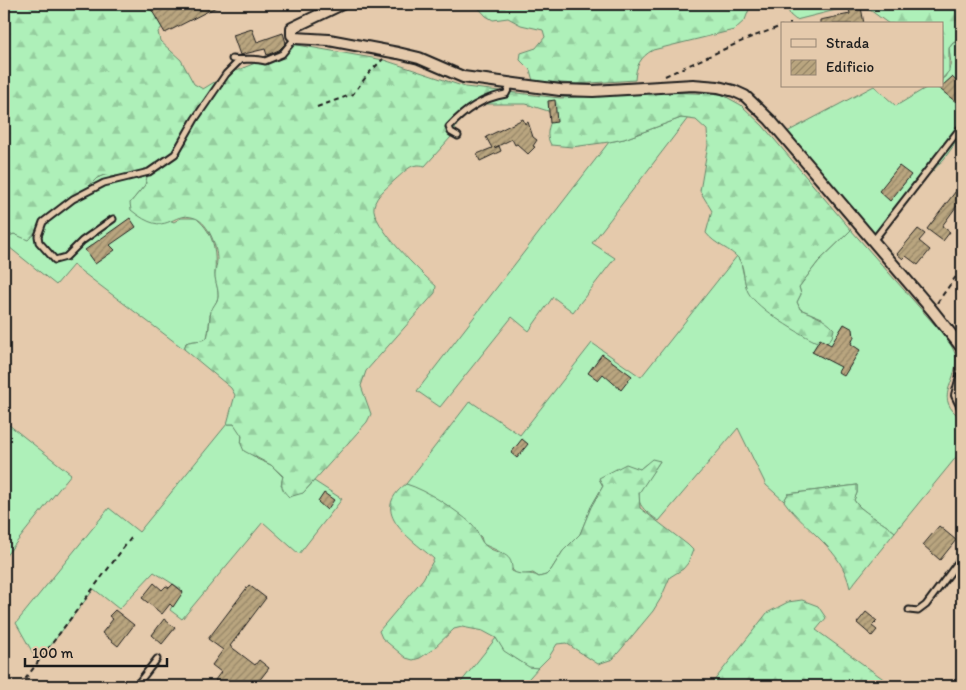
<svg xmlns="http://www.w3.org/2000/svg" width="966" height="690" font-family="Itim,sans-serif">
<defs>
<pattern id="forest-firs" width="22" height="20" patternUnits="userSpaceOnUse" patternTransform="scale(1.25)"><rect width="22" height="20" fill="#aef0b9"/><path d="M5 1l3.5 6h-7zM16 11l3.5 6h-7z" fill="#95cd9e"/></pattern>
<pattern id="building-hatch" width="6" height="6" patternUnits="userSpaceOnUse" patternTransform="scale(1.25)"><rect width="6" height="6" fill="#b9a57f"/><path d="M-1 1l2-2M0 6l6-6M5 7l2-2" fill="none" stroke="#968667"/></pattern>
</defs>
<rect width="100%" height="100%" fill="#e5caac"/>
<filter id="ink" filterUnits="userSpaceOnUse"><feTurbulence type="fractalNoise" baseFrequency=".02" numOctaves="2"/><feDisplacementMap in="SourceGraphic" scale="10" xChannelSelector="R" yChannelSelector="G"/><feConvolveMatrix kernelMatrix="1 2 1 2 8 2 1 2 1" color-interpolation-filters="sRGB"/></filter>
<g filter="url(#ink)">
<g fill="#aef0b9" stroke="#65866a">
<polygon points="962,41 962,134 944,159 873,234 787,132 874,86 896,106 929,86 942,86 942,79 945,77 951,64 949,48 953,43"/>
<polygon points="681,118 688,118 592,243 615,258 573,312 553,297 529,331 512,317 440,407 417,391 609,142 624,139"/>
<path d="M142,170L148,177L145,185L130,203L174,222L181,218H196C215,234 216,251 215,274C215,281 219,289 218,297C217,303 212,308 210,315C209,323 209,330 207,338C200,342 194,340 186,343L184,349L73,265L56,285L4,243V238L14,234L21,236L60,205L75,200L97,178L104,175L127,177Z"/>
<path d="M851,230L942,333C947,340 955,349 956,358C957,385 932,397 962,419V450L895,532C884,523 860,511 854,500L857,493V485L788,494L784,501L766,485L738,428L659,521C624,498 641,491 660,461L646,464L640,469L599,479L603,486L591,507L580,534L563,551L551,570L546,575L539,577L533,573C510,578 515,570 504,555C500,551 489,547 483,544L481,537L435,498L406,484L470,401L520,435L592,343L641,377L737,256L741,263L746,286L780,319L819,343L822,318L800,309L797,302L801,294L799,287L818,262Z"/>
<polygon points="4,421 71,474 4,558"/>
<path d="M227,424H234C241,430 243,435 241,444L257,459L271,465L283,477L281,485L303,493L314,481L342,499L299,554L263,522L182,619L170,610L181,589L154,572L119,609L94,589L38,662L16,623L109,508L139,532Z"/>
<path d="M496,638C503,651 523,666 538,668L522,686H458Z"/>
</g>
<g fill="url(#forest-firs)" stroke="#65866a">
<path d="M4,4H118C130,9 143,3 155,9C160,12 164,16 169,19L158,32L160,41L181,60L194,84L203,89L226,75L282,52L286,43L384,60L465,87L560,98L663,92L721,94L741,105L763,126L851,230L818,262L799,287L801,294L797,302L800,309C813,315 824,318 834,329L832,337L827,343H819C801,335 757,309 748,292C743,282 745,268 739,259C731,249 715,245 706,233L712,211L700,191L708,145L707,130L696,120L681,118L624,139L609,142L572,147L551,145C545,134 549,128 552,117L548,111L526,104H480L468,112L458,123L451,137L425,166C411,162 406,171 396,179C389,186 376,195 374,206C370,224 422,274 436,286L435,293L366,371L361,386L371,414L367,422L303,493L289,497C282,490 280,486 283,476L271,465L244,451L241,444L242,436L234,424H227L235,395L231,388L184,349L186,343C193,340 200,342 207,338C210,329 209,320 211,311C213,306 217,302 218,298C219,289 215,283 215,275C215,270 217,265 217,260C217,247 209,223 195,218C170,209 169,241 131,210L130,203L145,185L147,177L142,171L127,177L104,175L97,178L75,200L60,205L28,240L14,234L4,238Z"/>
<path d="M475,4H751L745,20L734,30L653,50C640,57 636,66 635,80L576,84L533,81L530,70L520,60L521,53L536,48L545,37L543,30L521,25L508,18L493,20L486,16Z"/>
<polygon points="786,4 962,4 962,40 953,43 949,48 949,71 942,79 942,24 889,24 870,10 848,7 796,20 790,15"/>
<path d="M652,459L660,461L639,493L640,508L688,545L693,550L688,563L683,569L670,577L661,598L653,611L613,659L598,664L566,643L557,644L549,657L538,668L529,667L504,651L496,638L483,631L462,627L454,629L432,650L420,658L413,660L406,658L382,638L379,631L423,579L434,559C412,539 367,513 406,484C427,490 456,510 472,524C478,530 479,539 484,544C495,556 513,549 512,571C522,577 530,571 539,577L546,575L551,570L563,551L580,534L591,507L603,486L599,478L626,464L640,469Z"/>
<path d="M857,485V493L854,500C859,510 884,523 895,532L850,588C841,547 807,533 784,501L788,494Z"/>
<polygon points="802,600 818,606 826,618 816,630 893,686 710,686 767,613 788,602"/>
</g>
<g fill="url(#building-hatch)" stroke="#1c1c1c">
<polygon points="148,4 222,4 165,33"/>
<polygon points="861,7 864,24 820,24 820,20 850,14 849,9"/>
<polygon points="252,29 257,42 283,33 286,43 279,50 267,55 265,49 240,55 233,35"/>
<polygon points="952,77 962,86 962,94 956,102 936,86 942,86"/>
<polygon points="555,100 557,122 550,123 548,101"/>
<polygon points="523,119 525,124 528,122 533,137 537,140 533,146 535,147 528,154 517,144 515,145 512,139 494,148 499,146 501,151 480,161 477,154 492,148 486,137"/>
<polygon points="899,166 911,175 890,201 879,191"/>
<polygon points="962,183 962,199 942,226 950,232 943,241 927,229"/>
<polygon points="130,218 136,227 110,245 115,250 95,264 85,250"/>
<polygon points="918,229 925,234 919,241 930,250 918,265 906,256 903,259 897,254"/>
<polygon points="844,324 853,329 854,337 851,344 860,350 844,376 838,372 841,367 812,352 820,339 831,345"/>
<polygon points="602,354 632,376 621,390 603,374 598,380 588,373"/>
<polygon points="522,439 528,444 517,458 511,453"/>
<polygon points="324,493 334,500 327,510 318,502"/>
<polygon points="939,526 956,540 940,560 923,545"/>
<polygon points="154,583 162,590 166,586 169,588 173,584 183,592 173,607 170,604 162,614 142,598"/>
<polygon points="249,585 266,598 230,646 255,665 259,660 269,668 255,686 224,686 215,680 221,672 212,665 223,650 208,639"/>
<polygon points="115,610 134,625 118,646 102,633 113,619 109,616"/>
<polygon points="866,612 877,621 872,626 877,630 872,636 857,623"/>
<polygon points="164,619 175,628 162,644 152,635"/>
</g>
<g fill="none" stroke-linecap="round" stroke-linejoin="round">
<g stroke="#1c1c1c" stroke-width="9">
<g id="service">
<path d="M232,59C244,61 253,57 265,61L282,54L295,38"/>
<path d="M458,136L451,132L449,127C465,110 482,98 506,94L511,84"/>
<polyline points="113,219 82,241 66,257 55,260 39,242 38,236 43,222 73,199 104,183 149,172 175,154 195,119 226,74 240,60"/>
<polyline points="873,241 962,126"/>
<polyline points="909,610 918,611 926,605 962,557"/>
<polyline points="136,686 157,659"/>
</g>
</g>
<g stroke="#1c1c1c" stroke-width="14">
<g id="minor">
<polyline points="342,4 292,28 292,35 295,38 329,40 398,53 419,58 463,77 560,90 593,91 693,85 718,87 734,91 745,96 770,120 932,310 962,348"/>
<polyline points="962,377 957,395 962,405"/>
</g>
</g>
<g stroke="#1c1c1c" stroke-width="2" stroke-dasharray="5 4" stroke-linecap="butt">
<polyline points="789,24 791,24"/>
<polyline points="665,76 749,38 782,26"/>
<polyline points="317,107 353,94 369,73 383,59"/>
<polyline points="937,303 962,268"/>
<polyline points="20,686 131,538"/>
</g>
<use href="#service" stroke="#e5caac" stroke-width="5"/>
<use href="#minor" stroke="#e5caac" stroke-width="10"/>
</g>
</g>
<rect width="966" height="690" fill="none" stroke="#e5caac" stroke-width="20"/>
<rect x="10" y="10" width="946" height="670" fill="none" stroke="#1c1c1c" stroke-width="2" filter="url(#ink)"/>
<rect x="781" y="22" width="162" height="65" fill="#e5caac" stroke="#958472"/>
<rect x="791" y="39" width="25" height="8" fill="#e5caac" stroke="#958472"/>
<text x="826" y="48" font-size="15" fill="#1c1c1c">Strada</text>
<rect x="791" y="60" width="25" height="15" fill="url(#building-hatch)" stroke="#958472"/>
<text x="826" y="72" font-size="15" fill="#1c1c1c">Edificio</text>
<path d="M25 658v8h142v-8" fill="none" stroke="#1c1c1c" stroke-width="2.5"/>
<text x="32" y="658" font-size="15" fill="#1c1c1c" stroke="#e5caac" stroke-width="4" paint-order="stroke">100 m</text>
</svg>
